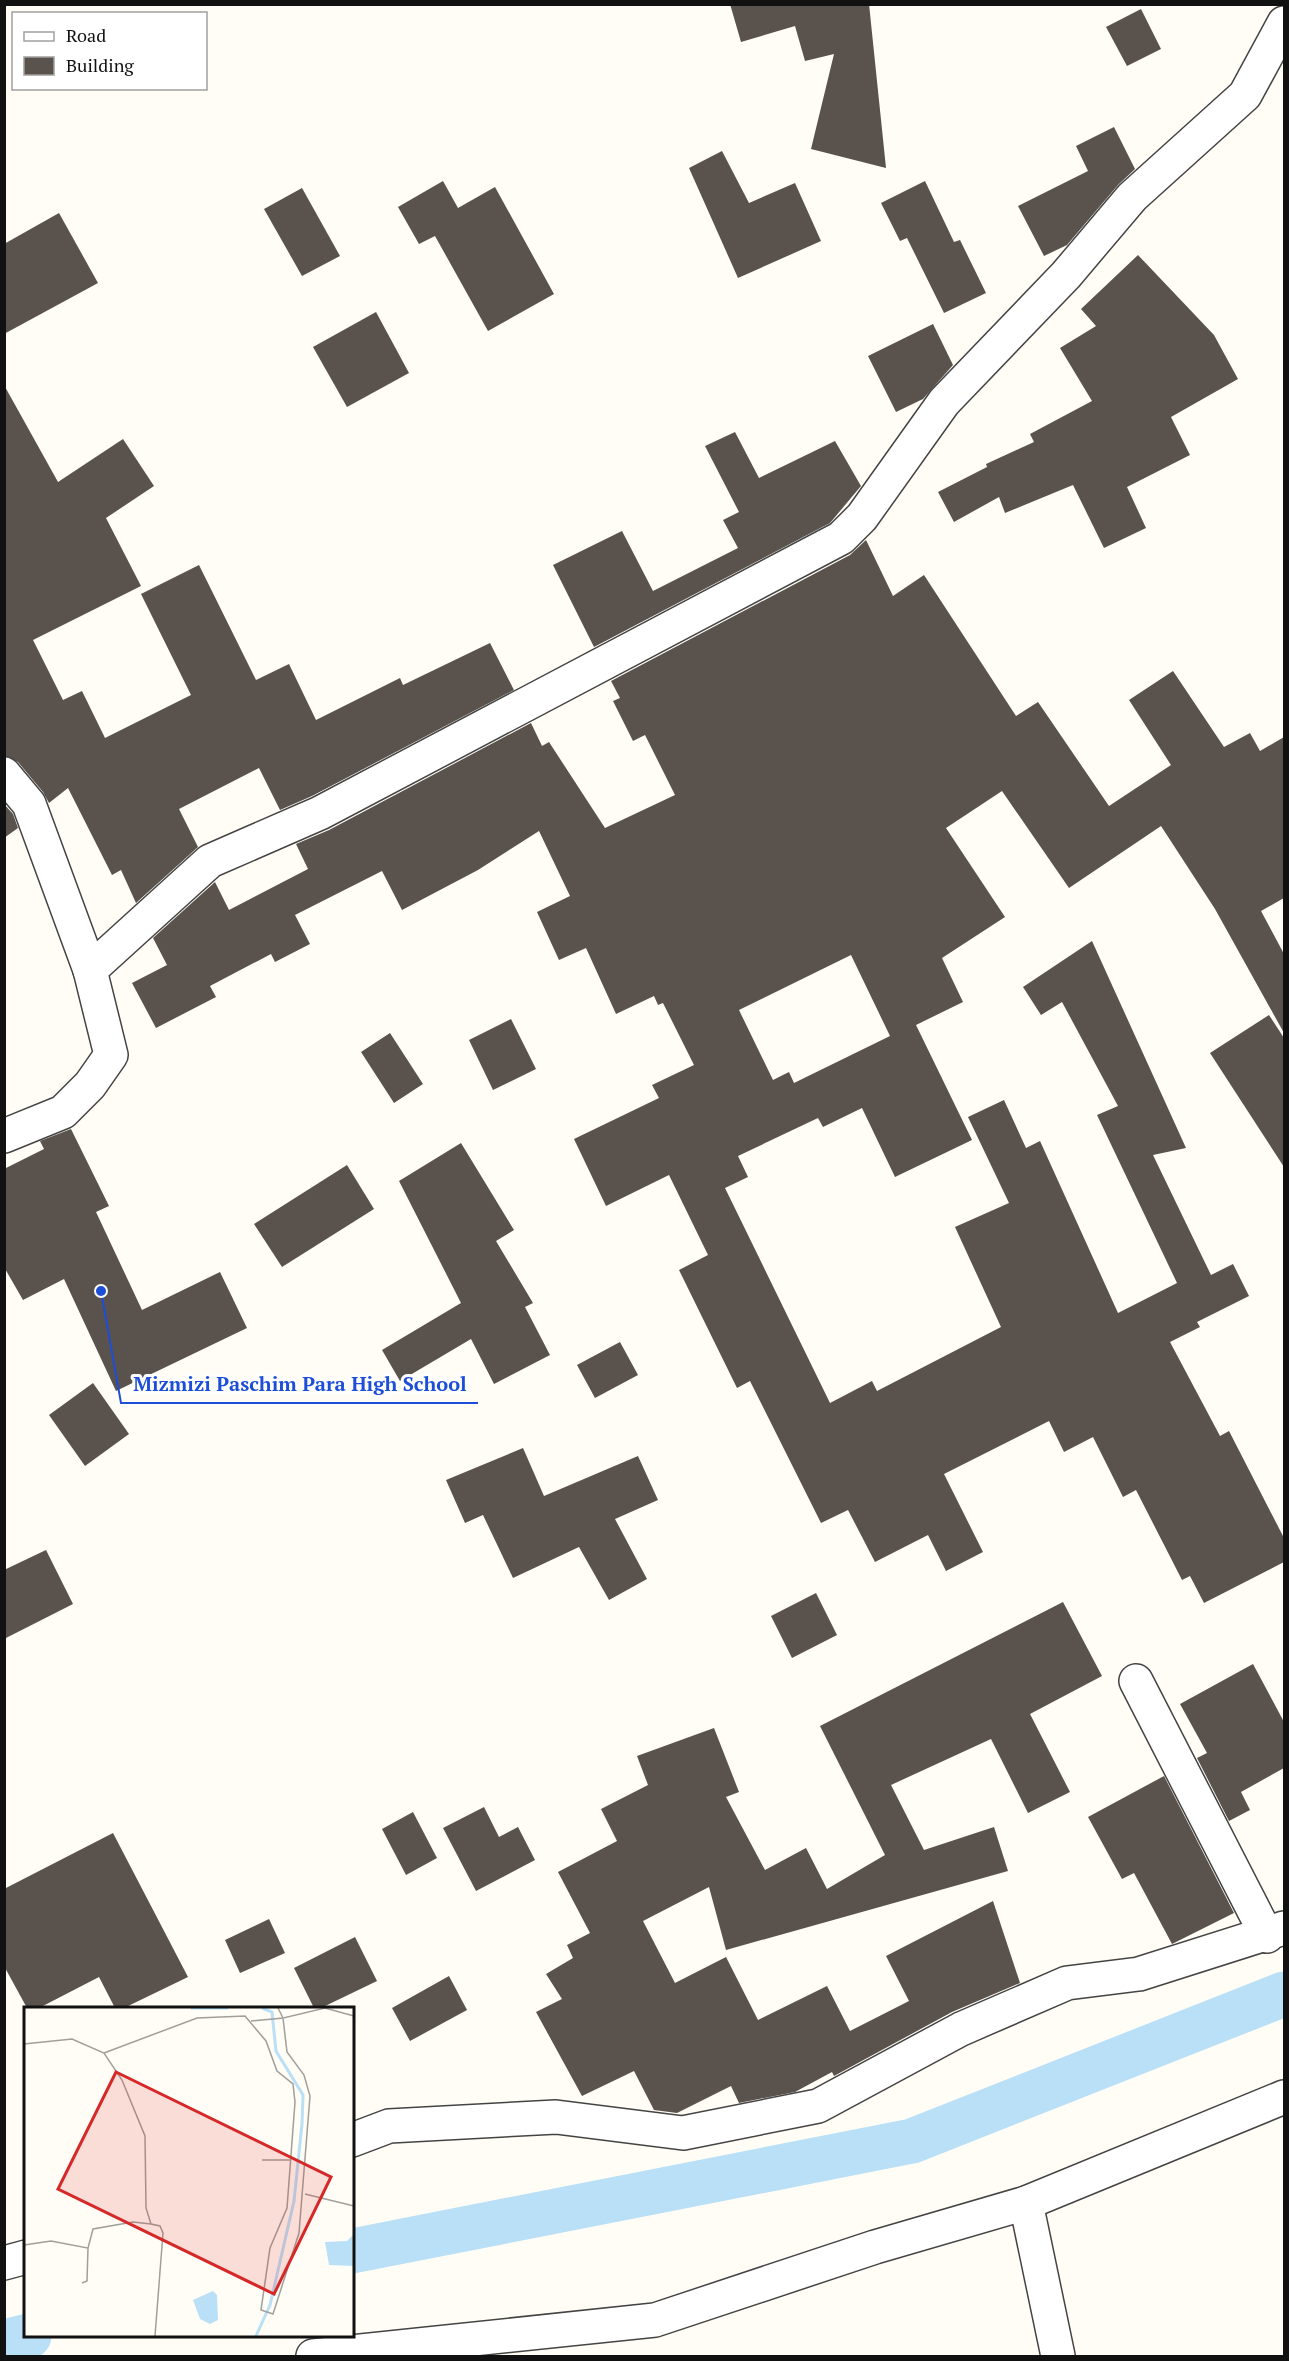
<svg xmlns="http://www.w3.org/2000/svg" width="1289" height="2361" font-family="'PT Serif',serif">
<rect width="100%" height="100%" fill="#fffdf5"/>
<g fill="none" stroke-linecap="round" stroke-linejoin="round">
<g stroke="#b9e0f7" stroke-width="45">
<polyline points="352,2251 912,2141 1284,1994"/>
<polyline points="4,2342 29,2336"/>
</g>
</g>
<g fill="#5a524d" fill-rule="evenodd">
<polygon points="730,4 869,4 886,168 811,149 834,54 805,61 795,26 741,42"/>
<polygon points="1141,9 1161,49 1127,66 1106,27"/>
<polygon points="1114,127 1135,169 1118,185 1067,245 1044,256 1018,206 1088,171 1076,146"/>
<polygon points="722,151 749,203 795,183 821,241 738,278 689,168"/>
<polygon points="443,181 458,208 495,187 554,294 488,331 435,236 419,244 398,207"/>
<polygon points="925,181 954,242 960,240 986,293 944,313 907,238 900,241 881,203"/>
<polygon points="302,188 340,256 302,276 264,209"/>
<polygon points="59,213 98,283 4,334 4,244"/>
<polygon points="1138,255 1214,335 1238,379 1171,417 1190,455 1127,487 1146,528 1104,548 1073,485 1005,513 999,497 954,522 938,492 987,467 986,464 1034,442 1030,434 1092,401 1060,348 1096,326 1081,309"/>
<polygon points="376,312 409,373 347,407 313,347"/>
<polygon points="933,324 953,365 923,399 896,412 868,356"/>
<polygon points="4,385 58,482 123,439 154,486 106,518 141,586 33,640 63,700 82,691 105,738 191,695 141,594 199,565 256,680 289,664 316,720 400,678 403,685 490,643 514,690 312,796 280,810 259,768 179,809 198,847 136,903 121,870 112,875 68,788 49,803 43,792 18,762 4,756"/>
<polygon points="735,432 759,478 835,441 861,486 830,523 594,647 553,565 622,531 653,591 738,548 723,520 739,512 705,446"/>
<path d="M866,540L893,596L924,575L1016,716L1038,702L1109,806L1171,765L1129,700L1173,671L1224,747L1250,733L1260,751L1284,737V898L1261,911L1284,954V1033L1215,909L1161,826L1069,888L1002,791L946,828L1005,917L942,958L963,1002L916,1025L972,1140L895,1177L862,1108L823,1127L818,1118L738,1156L748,1177L725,1188L830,1403L872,1381L877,1391L1001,1327L955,1227L1009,1203L968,1117L1004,1100L1026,1148L1040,1141L1118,1313L1177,1283L1097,1115L1118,1106L1062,1002L1041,1015L1023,987L1092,941L1186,1148L1153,1155L1211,1275L1233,1264L1249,1296L1197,1322L1200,1327L1170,1342L1220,1436L1229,1431L1284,1538V1562L1204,1603L1190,1576L1182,1580L1136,1490L1123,1497L1093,1437L1064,1452L1049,1421L944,1474L983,1552L946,1571L928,1535L875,1562L848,1510L821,1523L750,1381L737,1388L679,1270L708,1255L669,1175L606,1206L574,1139L659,1098L652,1085L694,1065L663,1003L658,1005L654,996L616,1014L586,948L559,960L537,912L570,896L539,831L478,870L402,910L382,871L295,915L310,944L275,962L271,954L210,986L216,997L156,1028L132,983L167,965L153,938L215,882L229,910L308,869L296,844L329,830L531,723L542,746L549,742L605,828L675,795L645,735L633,741L613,701L620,698L611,681L850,555ZM851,955L890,1036L794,1083L789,1072L773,1080L739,1010Z"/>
<polygon points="4,804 13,814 18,828 4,838"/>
<polygon points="1269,1015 1284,1038 1284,1167 1210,1053"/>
<polygon points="511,1019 536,1069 493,1090 469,1040"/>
<polygon points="390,1033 423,1084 394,1103 361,1052"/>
<polygon points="71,1129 109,1206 96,1212 142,1310 220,1272 247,1328 116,1391 64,1279 23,1300 4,1267 4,1169 44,1149 40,1141"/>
<polygon points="461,1143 514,1230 496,1241 533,1303 525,1307 550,1355 494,1384 471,1339 400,1381 382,1350 461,1303 399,1181"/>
<polygon points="347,1165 374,1209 282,1267 254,1224"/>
<polygon points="620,1342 638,1375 595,1398 577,1365"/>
<polygon points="93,1383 129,1434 85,1466 49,1415"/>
<polygon points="523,1448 544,1496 638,1456 658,1500 615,1519 647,1579 609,1600 579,1547 513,1578 483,1515 465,1523 446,1480"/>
<polygon points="46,1550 73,1604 4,1639 4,1570"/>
<polygon points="816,1593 837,1635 792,1658 771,1616"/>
<polygon points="1063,1602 1102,1676 1030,1714 1070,1792 1028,1813 991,1739 891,1785 924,1850 994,1827 1008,1871 726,1950 709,1887 643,1921 675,1983 726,1957 758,2020 827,1986 850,2031 909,2001 886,1956 993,1901 1020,1983 952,2012 834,2076 832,2072 795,2092 739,2103 731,2086 677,2113 654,2110 634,2071 582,2096 536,2012 562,1999 546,1974 573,1958 567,1945 590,1933 558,1872 617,1841 601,1809 648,1785 637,1756 714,1728 739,1792 726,1797 765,1870 806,1848 827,1889 885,1855 820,1726"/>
<polygon points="1253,1664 1284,1722 1284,1768 1241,1792 1250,1810 1229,1821 1197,1758 1207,1753 1180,1704"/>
<polygon points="1164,1776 1234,1913 1172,1944 1134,1873 1122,1879 1088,1817"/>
<polygon points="484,1807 499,1837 518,1827 535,1860 476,1891 443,1828"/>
<polygon points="413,1812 437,1858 406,1875 382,1829"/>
<polygon points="113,1833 188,1977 124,2008 115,2008 99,1977 39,2008 27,2008 4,1966 4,1889"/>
<polygon points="269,1919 285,1953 240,1973 225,1940"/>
<polygon points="355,1937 377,1981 321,2008 314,2008 294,1968"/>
<polygon points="449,1976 467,2010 410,2041 392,2008"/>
</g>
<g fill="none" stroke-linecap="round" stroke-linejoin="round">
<g stroke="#444" stroke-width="36">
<g id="minor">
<polyline points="4,774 29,804 90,970"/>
<polyline points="4,1136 63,1112 90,1085 111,1055 90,970 210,861 320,813 841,538 862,517 944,402 1066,275 1132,197 1245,95 1284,23"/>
<polyline points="1136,1681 1267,1936"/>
<polyline points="352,2140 389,2126 556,2117 683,2133 818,2106 961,2029 1067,1983 1139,1974 1284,1928"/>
<polyline points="1026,2203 1058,2356"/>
<polyline points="4,2263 26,2257"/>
<polyline points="313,2356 655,2320 875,2247 1026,2203 1284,2097"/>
</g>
</g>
<use href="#minor" stroke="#fff" stroke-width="33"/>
</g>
<g transform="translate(24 2007)">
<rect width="330" height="330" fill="#fffdf5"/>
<path d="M330,227V259L305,258L301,235L323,234ZM189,284L193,288L194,313L186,317L176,312L169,293Z" fill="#b9e0f7"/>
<path fill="none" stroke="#b9e0f7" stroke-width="3" d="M167,1H204M232,329L246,298L270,194L278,117L279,88L252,44L248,5L238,1"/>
<path fill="none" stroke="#a09f9a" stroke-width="1.5" d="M227,14L259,11L254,1M0,37L48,32L80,46L98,73L121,129L122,201L127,217L136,219L139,226L131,329M80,46L173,11L221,9L242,34L253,64L269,77L271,95L263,201L246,241L237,303L249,307L275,226L286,89L280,68L263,45L259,11L301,1L330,9M238,153H267M281,187L330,199M0,238L27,234L64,241L63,274L58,276M64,241L69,222L109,215L127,217"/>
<path fill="#d62828" fill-opacity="0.15" stroke="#d62828" stroke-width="3" d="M92,65L307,170L250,287L34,182Z"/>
<rect width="330" height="330" fill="none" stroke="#111" stroke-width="3"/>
</g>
<path fill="none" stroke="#1d4ed8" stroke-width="2" d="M101 1291L121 1403H478"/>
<circle fill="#1d4ed8" stroke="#fff" stroke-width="2" cx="101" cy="1291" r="6"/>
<g font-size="20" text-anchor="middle" font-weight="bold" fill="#1d4ed8" stroke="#fff" stroke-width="6" stroke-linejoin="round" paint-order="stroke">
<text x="300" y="1391">Mizmizi Paschim Para High School</text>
</g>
<rect width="1289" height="2361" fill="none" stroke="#111111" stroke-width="12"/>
<rect x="12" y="12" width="195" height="78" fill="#ffffff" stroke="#a0a0a0" stroke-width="1.5"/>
<rect x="24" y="32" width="30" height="9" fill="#ffffff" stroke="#a0a0a0" stroke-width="1.5"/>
<text x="66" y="42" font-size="18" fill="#111111">Road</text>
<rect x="24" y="57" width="30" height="18" fill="#5a524d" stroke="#a0a0a0" stroke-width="1.5"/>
<text x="66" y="72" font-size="18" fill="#111111">Building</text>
</svg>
